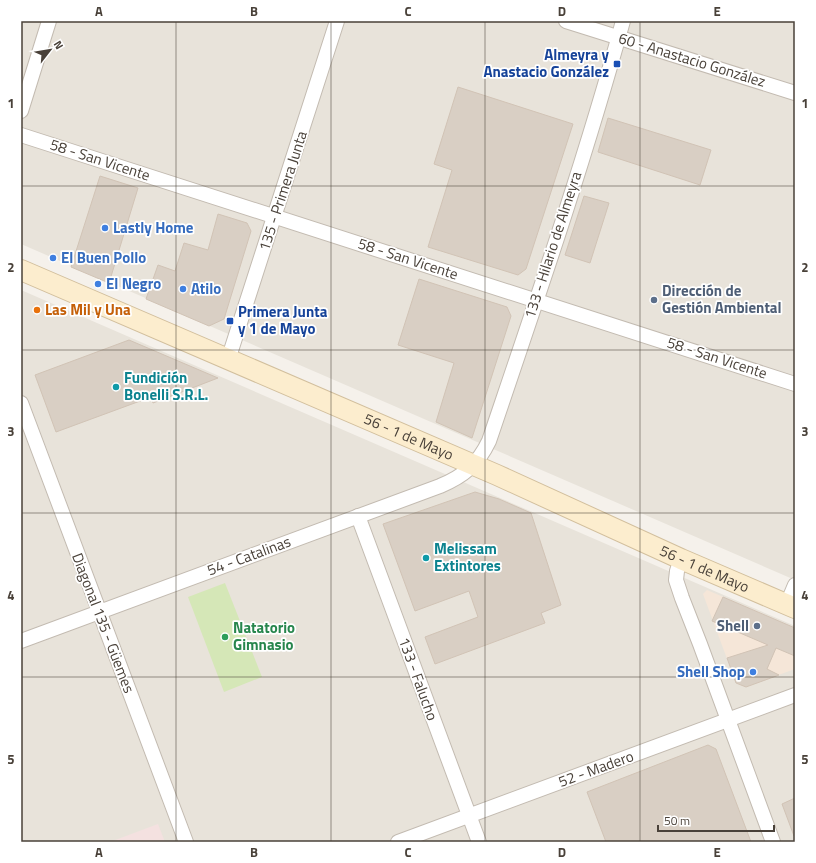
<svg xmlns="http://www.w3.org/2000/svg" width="816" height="863" font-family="'Titillium Web',sans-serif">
<rect width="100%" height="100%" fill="#f5f1eb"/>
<g fill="#e8e3da">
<polygon points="21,21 795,21 795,580 21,244"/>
<polygon points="21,290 795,626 795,842 21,842"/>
</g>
<polygon fill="#f5e6d8" points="707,590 795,628 795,669 746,687 736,683 703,594"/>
<polygon fill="#f4e1e0" points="158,824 165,842 110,842"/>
<polygon fill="#d5e7b7" points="225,583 262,677 224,692 188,597"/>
<g fill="#d9cfc4" stroke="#d1c3b5">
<polygon points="458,87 573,124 526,269 518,275 428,247 452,170 434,164"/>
<polygon points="608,118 711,150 700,185 598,152"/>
<polygon points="100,176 138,188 109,283 71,267"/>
<polygon points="584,196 609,203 590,263 565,255"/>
<polygon points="218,214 247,223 251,231 224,319 209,326 146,299 158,265 175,271 184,243 208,250"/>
<polygon points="419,279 507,307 511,316 472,438 436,422 454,363 398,345"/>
<polygon points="129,340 218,378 153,403 151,397 56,432 35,375"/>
<polygon points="475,492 499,499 531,513 561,605 541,613 545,623 435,664 425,637 478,617 469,591 415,611 383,524"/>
<polygon points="723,597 795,628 795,656 776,648 767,669 779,675 746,687 736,683 727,658 768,645 712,621"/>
<polygon points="708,745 716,749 751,842 606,842 587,792"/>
<polygon points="795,798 795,836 794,836 782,804"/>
</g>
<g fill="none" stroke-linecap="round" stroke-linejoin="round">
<g stroke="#c3bbb1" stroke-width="16">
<g id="minor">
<polyline points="566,21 795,93"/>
<polyline points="21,111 49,21"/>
<polyline points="21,135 795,384"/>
<polyline points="228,360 337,21"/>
<polyline points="21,403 186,842"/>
<polyline points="358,516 479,842"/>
<polyline points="681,559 677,571 676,580 682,598 700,644 773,842"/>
<polyline points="787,604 795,585"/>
<path d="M21,641L440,486C464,476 478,464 489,441C536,302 584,163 623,21"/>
<polyline points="398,842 795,695"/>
</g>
</g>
<g stroke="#d2bf9d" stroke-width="22">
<g id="secondary">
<path id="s1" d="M21,270L497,475L681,559L795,608"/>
</g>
</g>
<use href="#minor" stroke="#fff" stroke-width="14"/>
<use href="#secondary" stroke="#fcedce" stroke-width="20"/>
</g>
<path fill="none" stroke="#494139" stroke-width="1" stroke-opacity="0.55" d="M176,21V842M331,21V842M485,21V842M640,21V842M21,186H795M21,350H795M21,513H795M21,677H795"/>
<g fill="#1a4fb4" stroke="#fff" stroke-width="1.5">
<rect x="613" y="60" width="8" height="8" rx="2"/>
<rect x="226" y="317" width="8" height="8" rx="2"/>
</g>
<g fill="#3f7fe0" stroke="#fff" stroke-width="1.5">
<circle cx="105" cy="228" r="4"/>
<circle cx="53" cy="258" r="4"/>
<circle cx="98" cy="284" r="4"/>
<circle cx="183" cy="289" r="4"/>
<circle cx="753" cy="672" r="4"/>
</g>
<g fill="#5c6f8a" stroke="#fff" stroke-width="1.5">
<circle cx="654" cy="300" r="4"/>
<circle cx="757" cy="626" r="4"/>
</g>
<circle fill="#e8710a" stroke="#fff" stroke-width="1.5" cx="37" cy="310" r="4"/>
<g fill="#0f9aa8" stroke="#fff" stroke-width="1.5">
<circle cx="116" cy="387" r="4"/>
<circle cx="426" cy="558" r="4"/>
</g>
<circle fill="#2e9e5b" stroke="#fff" stroke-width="1.5" cx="225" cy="637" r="4"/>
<g text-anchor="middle" stroke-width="3.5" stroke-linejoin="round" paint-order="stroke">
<g font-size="15" font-weight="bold" fill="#164399" stroke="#fff" text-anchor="end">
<text x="609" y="60">Almeyra y<tspan x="609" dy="17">Anastacio González</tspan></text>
<text x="238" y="317" text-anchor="start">Primera Junta<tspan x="238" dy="17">y 1 de Mayo</tspan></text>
</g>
<g font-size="15" fill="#494139" stroke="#fff">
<text transform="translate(692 60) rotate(17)" y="5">60 - Anastacio González</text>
<text transform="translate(100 160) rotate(18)" y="5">58 - San Vicente</text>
<text transform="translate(283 191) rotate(-72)" y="5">135 - Primera Junta</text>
<text transform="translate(553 245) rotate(-72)" y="5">133 - Hilario de Almeyra</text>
<text transform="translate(408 259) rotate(18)" y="5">58 - San Vicente</text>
<text transform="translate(717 358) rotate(18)" y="5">58 - San Vicente</text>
<text dy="5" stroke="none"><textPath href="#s1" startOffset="422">56 - 1 de Mayo</textPath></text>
<text transform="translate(249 556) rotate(-20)" y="5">54 - Catalinas</text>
<text dy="5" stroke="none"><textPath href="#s1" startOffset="746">56 - 1 de Mayo</textPath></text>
<text transform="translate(103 623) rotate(69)" y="5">Diagonal 135 - Güemes</text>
<text transform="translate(418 679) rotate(70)" y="5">133 - Falucho</text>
<text transform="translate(596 769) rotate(-20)" y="5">52 - Madero</text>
</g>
<g font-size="15" font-weight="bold" fill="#366cbe" stroke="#fff" text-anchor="start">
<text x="113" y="233">Lastly Home</text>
<text x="61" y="263">El Buen Pollo</text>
<text x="106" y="289">El Negro</text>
<text x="191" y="294">Atilo</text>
<text x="745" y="677" text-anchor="end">Shell Shop</text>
</g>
<g font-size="15" font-weight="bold" fill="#4e5e75" stroke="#fff" text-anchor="start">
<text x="662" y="296">Dirección de<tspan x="662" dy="17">Gestión Ambiental</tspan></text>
<text x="749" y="631" text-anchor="end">Shell</text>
</g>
<g font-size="15" font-weight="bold" fill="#c56008" stroke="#fff" text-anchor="start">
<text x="45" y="315">Las Mil y Una</text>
</g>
<g font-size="15" font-weight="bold" fill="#0d838f" stroke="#fff" text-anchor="start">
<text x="124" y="383">Fundición<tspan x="124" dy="17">Bonelli S.R.L.</tspan></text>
<text x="434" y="554">Melissam<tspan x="434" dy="17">Extintores</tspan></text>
</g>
<g font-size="15" font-weight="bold" fill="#27864d" stroke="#fff" text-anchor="start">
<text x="233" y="633">Natatorio<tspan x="233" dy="17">Gimnasio</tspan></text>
</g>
</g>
<rect width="816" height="863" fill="none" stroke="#ffffff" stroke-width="44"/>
<g transform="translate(50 50) rotate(59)" stroke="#ffffff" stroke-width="3" paint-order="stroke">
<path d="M0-3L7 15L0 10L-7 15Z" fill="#494139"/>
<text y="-6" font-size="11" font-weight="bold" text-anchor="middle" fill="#494139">N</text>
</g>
<path d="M658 825v6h116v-6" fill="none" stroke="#494139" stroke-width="2"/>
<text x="664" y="825" font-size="12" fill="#494139" stroke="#ffffff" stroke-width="3" paint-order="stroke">50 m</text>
<rect x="22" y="22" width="772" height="819" fill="none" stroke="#494139" stroke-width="1.5"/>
<g font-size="13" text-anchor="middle" font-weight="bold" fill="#494139">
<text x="99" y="16">A</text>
<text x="254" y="16">B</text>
<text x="408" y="16">C</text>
<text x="562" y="16">D</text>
<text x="717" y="16">E</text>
<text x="11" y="108">1</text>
<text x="805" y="108">1</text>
<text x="11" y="272">2</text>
<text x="805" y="272">2</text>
<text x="11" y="436">3</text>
<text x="805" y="436">3</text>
<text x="11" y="600">4</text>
<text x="805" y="600">4</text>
<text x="11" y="764">5</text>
<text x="805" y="764">5</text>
<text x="99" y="857">A</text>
<text x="254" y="857">B</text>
<text x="408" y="857">C</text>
<text x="562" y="857">D</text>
<text x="717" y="857">E</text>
</g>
</svg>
